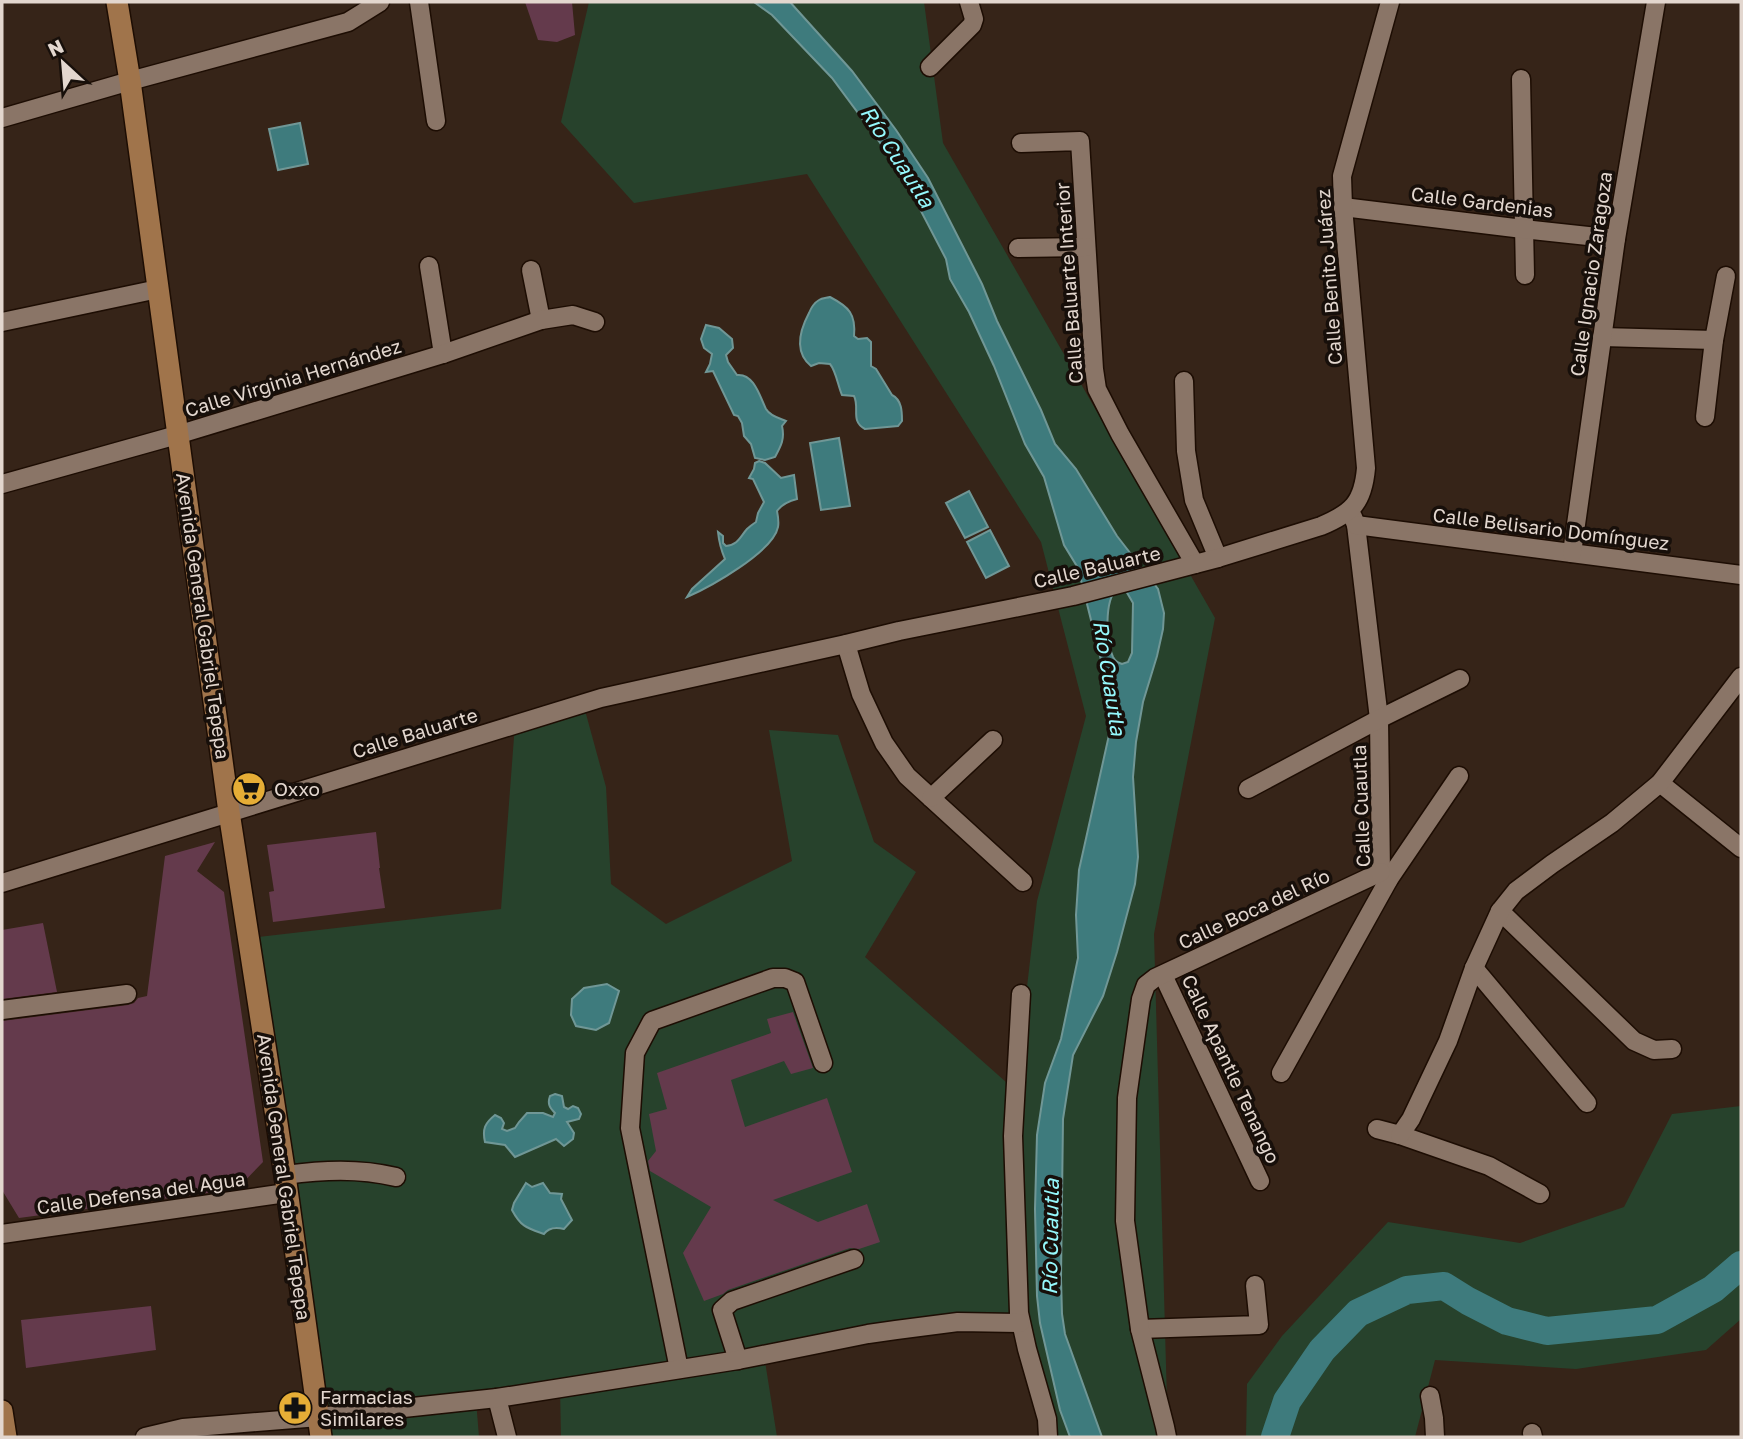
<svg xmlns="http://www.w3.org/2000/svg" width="1743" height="1439" font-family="'Golos Text',sans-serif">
<rect width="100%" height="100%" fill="#362418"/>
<g fill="#27422c">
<polygon points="589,2 924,2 943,143 1215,618 1154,934 1168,1437 1048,1437 1019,1313 764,1355 777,1437 561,1437 560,1388 476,1400 479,1437 317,1437 249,938 501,909 515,724 583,703 606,787 611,884 666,924 792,861 769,730 838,735 874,842 916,872 865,957 1015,1090 1037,901 1086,716 1041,542 807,174 634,203 561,122"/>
<polygon points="1741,1106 1741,1319 1706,1350 1576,1369 1435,1360 1415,1437 1246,1437 1247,1384 1282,1336 1388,1222 1520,1243 1624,1207 1672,1114"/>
</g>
<g fill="#3e7b7d" stroke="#709796" stroke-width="2" fill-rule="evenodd">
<path d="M754,2H790L852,71L896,130L928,178L982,284L997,321L1041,410L1055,444L1076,469L1117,536L1158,589L1164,613L1163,629L1157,656L1143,702L1136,742L1133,777L1138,857L1135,884L1117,952L1103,996L1073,1055L1063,1119L1061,1279L1062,1314L1065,1334L1102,1437H1070L1060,1410L1040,1323L1037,1296L1035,1209L1037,1135L1045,1083L1061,1039L1078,958L1076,915L1079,870L1111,726L1110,704L1104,672L1078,568L1064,545L1044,477L1025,444L994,366L969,312L950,279L946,259L898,167L832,78L772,15ZM1117,589L1126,591L1133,603L1132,653L1128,662L1122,664C1117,662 1116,662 1113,657C1106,642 1104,600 1117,589Z"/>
<polygon points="300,123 308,164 278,170 269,129"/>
<path d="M830,297C849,307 856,314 854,336L858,339L867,338L871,342V366L876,369L892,395C902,400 902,412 902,421L898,426L865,429C850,421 860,408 854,396L842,395C838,386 836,371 830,364L819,363L811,366C794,352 800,330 809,313C811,308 814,303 819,300C822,298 827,298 830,297Z"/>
<path d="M706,325L719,328L732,339L733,348L726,355L728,362L737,375C754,373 760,397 766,409C770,416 779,418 786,421L782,426C785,439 781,446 775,457L765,460L755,458L751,444L744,436L742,423L738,416L734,415L713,371L706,372L710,364L712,354L704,348L701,339Z"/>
<polygon points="839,438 850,506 821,510 810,443"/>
<path d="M759,461L765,463L781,478L794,475L797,499C789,501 782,504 777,511C778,516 779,522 778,527C773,552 710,587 687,597L692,589L725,559C721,550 719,542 718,532L723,536V543L726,546C738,545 740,537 747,529C750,526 753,524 756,522L758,513L764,502L753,479L749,478L754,469L755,463Z"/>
<polygon points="969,491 988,527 965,538 946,503"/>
<polygon points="990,530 1009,566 986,578 967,542"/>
<polygon points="607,984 619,991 609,1023 596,1030 576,1026 571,1015 572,999 584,988"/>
<path d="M555,1094L562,1096L564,1107L568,1109L573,1106L578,1108L581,1114L579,1119L567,1122L574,1133L573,1139L564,1146L556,1139L515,1157L505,1145L485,1142C482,1129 485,1123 495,1115L501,1118L504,1123L502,1129L507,1131L515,1128L519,1122L527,1113H543L553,1117L555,1113C550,1108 547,1104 550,1096Z"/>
<path d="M526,1183L532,1187L543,1183L550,1193L562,1194L561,1199L572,1220L564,1229C556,1227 549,1227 544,1234C527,1228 521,1227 512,1210L514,1203Z"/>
</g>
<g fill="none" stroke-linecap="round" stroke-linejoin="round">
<polyline stroke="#3e7b7d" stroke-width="28" points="1275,1437 1287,1401 1322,1350 1358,1313 1407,1290 1444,1286 1468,1301 1507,1321 1547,1331 1657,1320 1713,1289 1741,1265"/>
</g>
<g fill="#643a4c">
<polygon points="525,2 572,2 575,35 557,42 538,40"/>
<polygon points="376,832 380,868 379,868 385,908 273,922 269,892 274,891 267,845"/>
<polygon points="215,842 197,871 224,892 263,1162 237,1189 19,1218 2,1190 2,1021 128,1005 134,1003 138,998 147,996 165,856"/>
<polygon points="43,923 57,992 2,999 2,930"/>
<polygon points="793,1012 813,1068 791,1074 784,1061 731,1080 745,1127 827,1098 852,1172 773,1200 818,1222 867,1204 880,1242 859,1249 850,1248 728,1290 723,1294 704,1301 683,1253 711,1207 650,1171 648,1161 656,1151 649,1114 667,1109 657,1073 771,1033 767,1019"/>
<polygon points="151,1306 156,1350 26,1368 21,1320"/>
</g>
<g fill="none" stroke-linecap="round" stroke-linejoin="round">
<g stroke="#1d0d03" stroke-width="21">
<g id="minor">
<polyline points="419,2 436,121"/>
<polyline points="930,67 972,25 974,19 969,2"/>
<polyline points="1521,79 1525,275"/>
<polyline points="2,118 130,81 348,22 380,2"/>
<polyline points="1021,143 1080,141 1094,369 1097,389 1120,434 1195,564"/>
<polyline points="1343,207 1523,229 1616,239"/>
<polyline points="1018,248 1086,247"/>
<polyline points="429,266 443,354"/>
<polyline points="531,270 541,320"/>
<polyline points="2,322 158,289"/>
<polyline points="1602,337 1714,340"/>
<polyline points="1184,381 1186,451 1194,500 1218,558"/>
<polyline points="1705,417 1714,340 1726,276"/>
<polyline points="2,484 177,435 443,354 541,320 573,315 595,322"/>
<polyline points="1353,517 1356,525 1379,719 1381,872 1389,879"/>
<polyline points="1356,525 1741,575"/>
<polyline points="1572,553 1616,239 1656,2"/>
<polyline points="846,644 861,694 884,743 907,776 1023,882"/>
<polyline points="1660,783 1741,848"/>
<polyline points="1248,789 1379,719 1460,679"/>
<polyline points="931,798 993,740"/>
<path d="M2,883L601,698L846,644L899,631L1073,596L1218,558L1321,526C1352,513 1363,503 1366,468L1343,207L1342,176L1390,2"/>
<polyline points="1500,911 1634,1041 1654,1050 1672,1049"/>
<polyline points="1474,968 1587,1103"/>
<polyline points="1163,975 1260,1181"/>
<polyline points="1021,994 1013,1136 1019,1313 1027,1349 1047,1419 1048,1437"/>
<polyline points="2,1010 127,994"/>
<polyline points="1281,1073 1389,879 1459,776"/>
<polyline points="1377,1129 1400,1135 1489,1166 1540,1194"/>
<polyline points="1400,1135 1411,1119 1448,1041 1474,968 1500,911 1516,891 1552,864 1612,823 1660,783 1741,677"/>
<path d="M285,1175C323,1170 358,1168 396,1177"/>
<polyline points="2,1234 286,1193"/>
<polyline points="1140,1329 1259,1325 1255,1285"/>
<polyline points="738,1360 722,1310 732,1301 854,1259"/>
<polyline points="679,1369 630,1128 635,1053 652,1021 773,978 785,978 795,982 823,1063"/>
<polyline points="1430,1396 1434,1418 1435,1437"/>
<polyline points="497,1398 507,1437"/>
<polyline points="1532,1433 1533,1437"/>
<polyline points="145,1437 183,1428 319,1417 497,1398 738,1360 868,1334 896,1330 958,1322 1020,1323"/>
<polyline points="1167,1437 1165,1427 1140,1329 1125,1221 1127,1098 1141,999 1146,985 1155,978 1381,872"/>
</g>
</g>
<g stroke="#1d0d03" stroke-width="24">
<g id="major">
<polyline points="117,2 130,81 229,812 285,1175 321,1437"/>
<polyline points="2,1411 6,1437"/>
</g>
</g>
<use href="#minor" stroke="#8a7567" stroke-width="18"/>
<use href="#major" stroke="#a0744b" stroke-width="21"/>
</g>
<defs>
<g id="supermarket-disc" transform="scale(1.75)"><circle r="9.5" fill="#e5ad36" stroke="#170f0a"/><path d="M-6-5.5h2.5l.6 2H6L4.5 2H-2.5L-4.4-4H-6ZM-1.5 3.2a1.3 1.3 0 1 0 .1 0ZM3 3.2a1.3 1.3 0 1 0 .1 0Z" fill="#111"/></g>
<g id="pharmacy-disc" transform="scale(1.75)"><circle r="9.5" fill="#e5ad36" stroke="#170f0a"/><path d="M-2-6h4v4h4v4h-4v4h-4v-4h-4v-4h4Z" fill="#111"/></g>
</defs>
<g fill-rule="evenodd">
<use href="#supermarket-disc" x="249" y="789"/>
<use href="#pharmacy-disc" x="295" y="1408"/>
</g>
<g text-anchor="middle" stroke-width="7" stroke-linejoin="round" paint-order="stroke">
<g font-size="19" fill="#e3d7cf" stroke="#170f0a">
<text transform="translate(1482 202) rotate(7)" y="7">Calle Gardenias</text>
<text transform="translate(1591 274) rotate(-82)" y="7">Calle Ignacio Zaragoza</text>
<text transform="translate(1329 277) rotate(-94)" y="7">Calle Benito Juárez</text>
<text transform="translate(1069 283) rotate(-94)" y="7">Calle Baluarte Interior</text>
<text transform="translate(293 378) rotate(-17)" y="7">Calle Virginia Hernández</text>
<text transform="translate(1551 529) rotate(7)" y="7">Calle Belisario Domínguez</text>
<text transform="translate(1097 567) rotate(-13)" y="7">Calle Baluarte</text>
<text transform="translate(203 616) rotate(82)" y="7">Avenida General Gabriel Tepepa</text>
<text transform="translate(415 733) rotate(-17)" y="7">Calle Baluarte</text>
<text transform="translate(1361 806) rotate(-92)" y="7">Calle Cuautla</text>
<text transform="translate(1254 909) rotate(-25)" y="7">Calle Boca del Río</text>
<text transform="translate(1231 1069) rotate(65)" y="7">Calle Apantle Tenango</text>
<text transform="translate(284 1177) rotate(82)" y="7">Avenida General Gabriel Tepepa</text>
<text transform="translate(141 1193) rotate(-8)" y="7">Calle Defensa del Agua</text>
</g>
<g font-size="19" fill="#e3d7cf" stroke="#170f0a" text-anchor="start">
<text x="274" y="796">Oxxo</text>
<text x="320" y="1404">Farmacias<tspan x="320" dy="22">Similares</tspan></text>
</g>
<g font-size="21" font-style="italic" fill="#95f8fc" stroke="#170f0a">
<text transform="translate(897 157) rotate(57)" y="7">Río Cuautla</text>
<text transform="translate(1109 678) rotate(81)" y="7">Río Cuautla</text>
<text transform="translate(1051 1237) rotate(-89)" y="7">Río Cuautla</text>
</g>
</g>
<rect width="1743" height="1439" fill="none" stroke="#e3d7cf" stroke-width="7"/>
<g transform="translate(63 63) rotate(334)" stroke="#170f0a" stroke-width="5" paint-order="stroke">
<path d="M0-5L12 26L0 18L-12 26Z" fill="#e3d7cf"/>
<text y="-10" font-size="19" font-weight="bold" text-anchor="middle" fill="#e3d7cf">N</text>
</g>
</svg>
